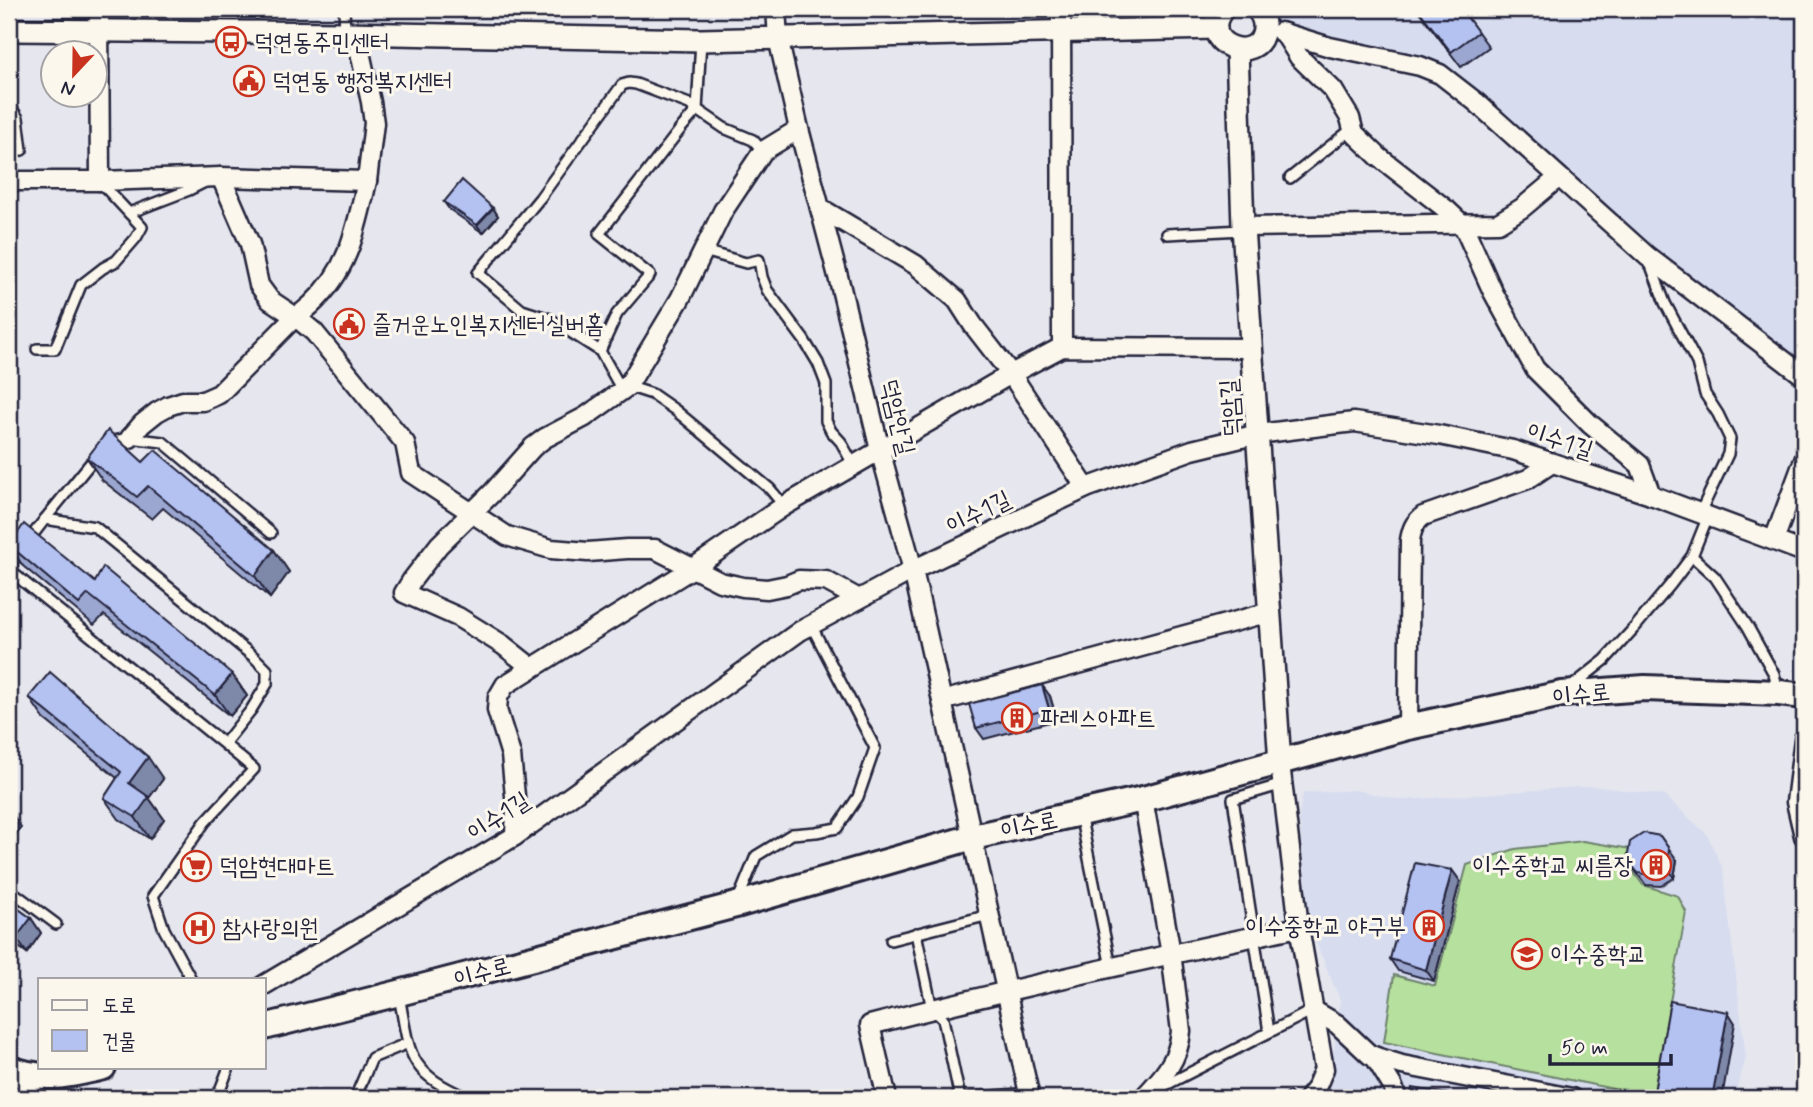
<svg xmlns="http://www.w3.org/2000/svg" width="1813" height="1107" font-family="Mynerve,'Poor Story',sans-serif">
<rect width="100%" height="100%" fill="#e6e7ee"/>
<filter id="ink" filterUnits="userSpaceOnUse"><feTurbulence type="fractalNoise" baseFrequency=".0143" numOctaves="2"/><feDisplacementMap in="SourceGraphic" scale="14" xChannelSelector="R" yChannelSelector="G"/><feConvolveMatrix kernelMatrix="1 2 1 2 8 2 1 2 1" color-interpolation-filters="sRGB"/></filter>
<g filter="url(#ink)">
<g fill="#d7dcef">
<polygon points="1268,9 1804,9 1804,363 1659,256 1497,107 1454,74 1400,53 1274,21"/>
<polygon points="1592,786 1664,795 1707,834 1723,869 1746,1058 1734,1098 1328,1098 1340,1000 1311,931 1299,816 1303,793 1355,790 1402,800"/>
</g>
<polygon fill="#b6e09d" stroke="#6c816c" stroke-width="2" points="1583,841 1637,850 1632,870 1643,885 1678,896 1686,912 1653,1097 1384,1042 1394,975 1435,986 1467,865 1515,849"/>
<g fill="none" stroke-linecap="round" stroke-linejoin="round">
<g stroke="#22223b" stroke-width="14">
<g id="service">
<polyline points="344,9 345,31"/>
<polyline points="9,104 18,118 22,150 9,152"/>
<polyline points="763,151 753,140 724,128 689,104 636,84 629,83 622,85 540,198 478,273 522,310 550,319 600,351 618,383 652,394 675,410 770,489 784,506"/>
<polyline points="1290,178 1353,128"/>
<polyline points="129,213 189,190 205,182"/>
<polyline points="1167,234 1242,230"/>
<polyline points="704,251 746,263 759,260 762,277 767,290 804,340 818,363 826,384 826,421 831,431 841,442 854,466"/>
<polyline points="1650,263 1665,303 1697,363 1705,394 1718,414 1730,439 1728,454 1700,513"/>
<polyline points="37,349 55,349 81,285 103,268 116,261 136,238 142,227 101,183"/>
<polyline points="600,351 617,314 650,275 599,234 682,127 697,110 701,40"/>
<polyline points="108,442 130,438 163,442 271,533"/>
<polyline points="45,519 97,455"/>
<polyline points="1692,556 1715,577 1748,627 1774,674 1778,691"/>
<polyline points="1571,687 1605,660 1636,626 1671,584 1692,556 1708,516"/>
<polyline points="1080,814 1111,967"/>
<polyline points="9,889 56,924"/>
<polyline points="738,900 756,856 792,834 816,832 837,828 858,797 875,748 811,625"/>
<polyline points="916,933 932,1009 943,1019 960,1098"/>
<polyline points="891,940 989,915"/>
<polyline points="191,979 164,929 153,896 205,822 254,769 224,744 14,574 11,563 45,519 95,527 254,657 267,670 267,684 251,710 224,744"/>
<path d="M399,995C410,1056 407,1072 468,1098"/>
<polyline points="1269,1032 1233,799 1283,784"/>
<polyline points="1158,1089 1313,1010"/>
<polyline points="217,1098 229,1067"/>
<polyline points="355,1098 372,1058 408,1043"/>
<polyline points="969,1098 1029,1093"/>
</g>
</g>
<g stroke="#22223b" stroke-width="23">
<g id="minor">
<polyline points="99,9 100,181"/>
<polyline points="776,9 778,38 799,129 840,284 880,450 913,570 1030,1098"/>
<polyline points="1061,9 1062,347"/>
<polyline points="1281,32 1284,33 1299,57 1333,90 1350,118 1354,133 1379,157 1447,210 1463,225 1493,292 1535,369 1590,424 1640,465 1651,495"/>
<polyline points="1284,33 1330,47 1420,66 1440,74 1476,102 1647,256 1804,376"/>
<polyline points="221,177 250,244 259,285 270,300 297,318 314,332 405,443 411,473 507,536 551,549 588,552 627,549 655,549 720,582 743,587 767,589 787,585 799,580 826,581 859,599"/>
<polyline points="9,181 100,181 221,177 367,181 374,123 371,102 356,34"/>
<polyline points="820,208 916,265 957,300 973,325 1011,374 1086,488"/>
<polyline points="1243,227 1498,223 1522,208 1559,177"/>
<path d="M130,438L142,424L157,412L168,406L183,401H203L219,394L290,322C298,317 304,311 311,305C349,270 356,229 367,181"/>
<polyline points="1774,540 1804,460"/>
<polyline points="532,668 503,645 458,617 404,593 412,580 439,545 492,493 533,447 545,438 585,417 627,387 680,299 723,211 763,151 799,129"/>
<polyline points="942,701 1270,612"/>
<path d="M1408,727L1410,540C1412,529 1414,523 1423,516L1528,479L1552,463"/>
<polyline points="1804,739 1796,802 1804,836"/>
<polyline points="1280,763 1299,927 1324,1069 1316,1088 1308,1098"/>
<path d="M1143,799L1171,953L1181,1031C1179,1060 1162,1078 1143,1098"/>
<polyline points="515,836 516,806 511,755 497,710 498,697 505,685 693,568 784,506 1011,374 1062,347 1251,348"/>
<polyline points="264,985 515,836 800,631 913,570 1086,488 1192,450 1258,434 1354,422 1439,435 1513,450 1651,495 1804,552"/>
<polyline points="1313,1010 1337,1024 1370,1055 1402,1065 1572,1098"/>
<polyline points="1374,1056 1393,1087 1397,1098"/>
<polyline points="17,1071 36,1098"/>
<path d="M887,1098L870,1025C1013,988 1155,957 1299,927"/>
</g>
</g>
<g stroke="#22223b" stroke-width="26">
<g id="tertiary">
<path d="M1223,9C1194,44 1259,68 1264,29C1265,21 1262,15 1257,9"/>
<polyline points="9,30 345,33 701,40 1216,28"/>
<polyline points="1237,49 1243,227 1280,763"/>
</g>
</g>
<g stroke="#22223b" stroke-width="30">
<g id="secondary">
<polyline points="264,1027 399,993 736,905 973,837 1143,799 1408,727 1562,694 1645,688 1779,693 1804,696"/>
<path d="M9,1068C41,1082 71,1075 103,1067"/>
</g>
</g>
<use href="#service" stroke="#fbf7ec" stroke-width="9"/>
<use href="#minor" stroke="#fbf7ec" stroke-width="18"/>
<use href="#tertiary" stroke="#fbf7ec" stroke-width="21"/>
<use href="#secondary" stroke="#fbf7ec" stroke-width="24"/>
</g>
<g fill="#9ba7d0" stroke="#22223b" stroke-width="2">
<polygon points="571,9 599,9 598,18 574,13"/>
<polygon points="1417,9 1461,9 1489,47 1461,67"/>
<polygon points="444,202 493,208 498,216 483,233 449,209"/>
<polygon points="87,458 143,462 274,550 289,572 270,598 163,508 152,519 102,480"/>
<polygon points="9,545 95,582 232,674 247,696 230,716 104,615 94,625 23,566"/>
<polygon points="1050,696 1057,720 984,739 976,728"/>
<polygon points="29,697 163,779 149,798 164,819 150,839 119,819 104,798 117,778 44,719"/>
<polygon points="1627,860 1677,860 1674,878 1661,886 1646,885"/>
<polygon points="1452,870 1460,881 1434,981 1398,971 1390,959"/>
<polygon points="9,902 31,918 41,933 27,953 9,940"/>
</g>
<g fill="#7e88a9" stroke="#22223b" stroke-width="2">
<polygon points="591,9 599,9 598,18"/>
<polygon points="493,208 498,216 483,233 477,225"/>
<polygon points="274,550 289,572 270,598 255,576"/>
<polygon points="232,674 247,696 230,716 215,695"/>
<polygon points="1042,685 1050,696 1057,720 1049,709"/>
<polygon points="148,757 163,779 149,798 164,819 150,839 135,817 129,783"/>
<polygon points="11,812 21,827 9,844 9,815"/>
<polygon points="1660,836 1677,860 1674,878 1667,866"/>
<polygon points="1452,870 1460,881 1434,981 1426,970"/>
<polygon points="31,918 41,933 27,953 16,938"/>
<polygon points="1728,1012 1735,1023 1722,1098 1712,1098"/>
</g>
<g fill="#b4c2f2" stroke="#22223b" stroke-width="2">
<polygon points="1418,9 1461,9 1478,32 1451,52"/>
<polygon points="462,180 493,208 477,225 444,202"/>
<polygon points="108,430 143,462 155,450 274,550 255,576 148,486 137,497 87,458"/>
<polygon points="24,524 95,582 103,567 232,674 215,695 88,594 79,604 9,545"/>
<polygon points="50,672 148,757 129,783 149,797 135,817 104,798 121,772 29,697"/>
<polygon points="1042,685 1049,709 976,728 969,704"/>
<polygon points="1644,833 1660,836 1669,849 1667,866 1654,875 1638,873 1627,860 1630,842"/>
<polygon points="1415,863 1452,870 1426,970 1390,959"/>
<polygon points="9,902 31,918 16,938 9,933"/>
<polygon points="1670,1001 1728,1012 1712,1098 1653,1098"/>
<polygon points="1412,1088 1474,1098 1410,1098"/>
<polygon points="1289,1091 1295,1098 1281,1098"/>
</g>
</g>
<defs>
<g id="bus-ring" transform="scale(1.575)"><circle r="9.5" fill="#fbf7ec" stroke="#c8321e" stroke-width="1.5"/><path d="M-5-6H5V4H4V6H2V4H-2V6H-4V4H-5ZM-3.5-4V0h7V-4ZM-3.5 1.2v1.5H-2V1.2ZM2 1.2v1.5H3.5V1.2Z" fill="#c8321e"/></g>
<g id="civic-ring" transform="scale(1.575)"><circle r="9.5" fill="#fbf7ec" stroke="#c8321e" stroke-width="1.5"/><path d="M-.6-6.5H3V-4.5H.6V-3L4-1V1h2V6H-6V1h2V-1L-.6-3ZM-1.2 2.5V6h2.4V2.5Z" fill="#c8321e"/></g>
<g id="building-ring" transform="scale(1.575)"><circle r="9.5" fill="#fbf7ec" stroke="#c8321e" stroke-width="1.5"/><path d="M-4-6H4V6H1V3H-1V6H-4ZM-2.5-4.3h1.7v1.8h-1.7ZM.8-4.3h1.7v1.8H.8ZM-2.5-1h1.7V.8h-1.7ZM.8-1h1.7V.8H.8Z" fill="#c8321e"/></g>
<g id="supermarket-ring" transform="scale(1.575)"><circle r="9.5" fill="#fbf7ec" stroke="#c8321e" stroke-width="1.5"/><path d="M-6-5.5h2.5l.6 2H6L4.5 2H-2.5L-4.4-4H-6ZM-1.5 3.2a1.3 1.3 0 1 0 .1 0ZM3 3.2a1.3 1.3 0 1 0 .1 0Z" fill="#c8321e"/></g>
<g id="hospital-ring" transform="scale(1.575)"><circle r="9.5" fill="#fbf7ec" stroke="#c8321e" stroke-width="1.5"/><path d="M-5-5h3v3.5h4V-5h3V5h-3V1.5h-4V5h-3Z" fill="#c8321e"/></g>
<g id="school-ring" transform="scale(1.575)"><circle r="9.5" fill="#fbf7ec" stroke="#c8321e" stroke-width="1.5"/><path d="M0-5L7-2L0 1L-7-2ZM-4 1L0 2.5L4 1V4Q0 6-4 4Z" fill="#c8321e"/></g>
</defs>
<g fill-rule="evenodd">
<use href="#bus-ring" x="231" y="42"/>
<use href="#civic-ring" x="249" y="81"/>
<use href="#civic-ring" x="349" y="324"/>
<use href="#building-ring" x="1017" y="718"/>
<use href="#building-ring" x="1656" y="865"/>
<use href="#supermarket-ring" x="196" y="866"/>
<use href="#building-ring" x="1429" y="926"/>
<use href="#hospital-ring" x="199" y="928"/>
<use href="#school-ring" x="1527" y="954"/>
</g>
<g text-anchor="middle" stroke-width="6" stroke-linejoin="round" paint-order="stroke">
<g font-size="24" fill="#22223b" stroke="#fbf7ec" text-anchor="start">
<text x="254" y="50">덕연동주민센터</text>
<text x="272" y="89">덕연동 행정복지센터</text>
<text x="372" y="332">즐거운노인복지센터실버홈</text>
<text x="1040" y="726">파레스아파트</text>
<text x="1633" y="873" text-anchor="end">이수중학교 씨름장</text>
<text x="219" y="874">덕암현대마트</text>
<text x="1406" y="934" text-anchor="end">이수중학교 야구부</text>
<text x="222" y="936">참사랑의원</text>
<text x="1550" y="962">이수중학교</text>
</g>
<g font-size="24" fill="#22223b" stroke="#fbf7ec">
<text transform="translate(1230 408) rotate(-94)" y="8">덕암길</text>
<text transform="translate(898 417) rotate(76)" y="8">덕암안길</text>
<text transform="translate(1560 440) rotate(18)" y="8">이수1길</text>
<text transform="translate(978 512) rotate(-26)" y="8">이수1길</text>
<text transform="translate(1581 694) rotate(-6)" y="8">이수로</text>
<text transform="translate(498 816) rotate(-33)" y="8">이수1길</text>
<text transform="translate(1029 825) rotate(-12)" y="8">이수로</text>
<text transform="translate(482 972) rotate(-15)" y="8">이수로</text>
</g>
</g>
<rect width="1813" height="1107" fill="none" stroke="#fbf7ec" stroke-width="35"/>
<rect x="18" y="18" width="1778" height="1072" fill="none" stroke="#22223b" stroke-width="2.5" filter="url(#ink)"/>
<rect x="38" y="978" width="228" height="91" fill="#fbf7ec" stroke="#a4a2a5" stroke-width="2"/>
<rect x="52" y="1000" width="35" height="10" fill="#fbf7ec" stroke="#a4a2a5" stroke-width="2"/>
<text x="102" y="1012" font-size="21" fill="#22223b">도로</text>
<rect x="52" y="1030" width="35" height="21" fill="#b4c2f2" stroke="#a4a2a5" stroke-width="2"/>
<text x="102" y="1048" font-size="21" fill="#22223b">건물</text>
<g transform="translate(74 74) rotate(202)"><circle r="33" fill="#fbf7ec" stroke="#a4a2a5" stroke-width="2"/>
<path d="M0-5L12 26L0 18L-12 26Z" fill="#c8321e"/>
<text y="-10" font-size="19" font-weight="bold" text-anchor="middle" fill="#22223b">N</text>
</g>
<path d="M1550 1054v10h121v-10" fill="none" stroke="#22223b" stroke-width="3.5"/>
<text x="1561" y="1054" font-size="21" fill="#22223b" stroke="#fbf7ec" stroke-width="5" paint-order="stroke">50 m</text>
</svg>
